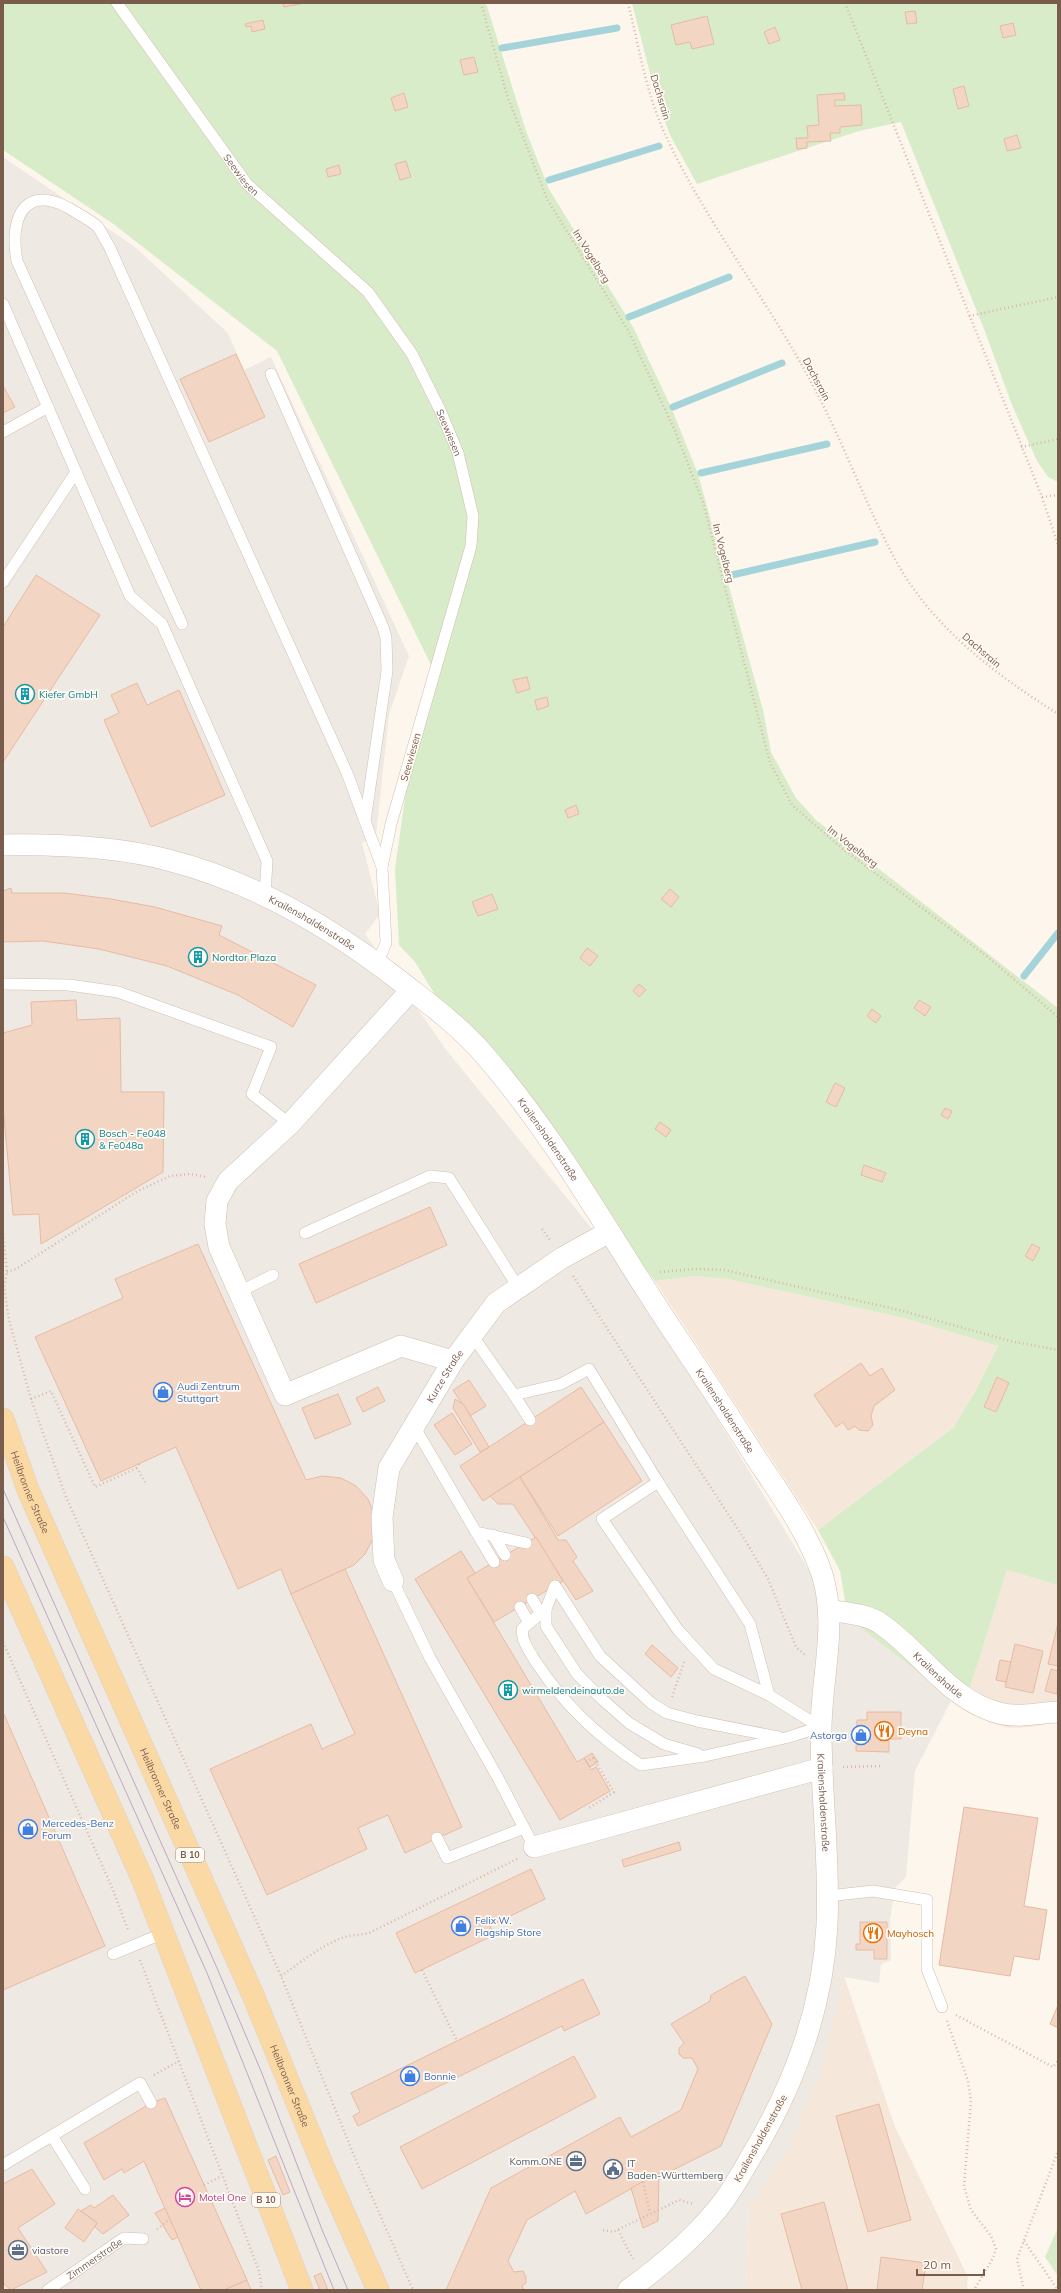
<svg xmlns="http://www.w3.org/2000/svg" width="1061" height="2293" font-family="Mulish,sans-serif">
<rect width="100%" height="100%" fill="#fdf6ec"/>
<g fill="#f5e8da">
<polygon points="695,1276 728,1279 904,1318 998,1346 976,1390 954,1427 818,1530 655,1281"/>
<polygon points="1007,1570 1058,1585 1058,1722 1030,1727 1009,1728 990,1723 964,1707"/>
<polygon points="844,1976 895,2127 968,2277 967,2290 746,2290 749,2205 788,2148"/>
</g>
<polygon fill="#efe9e4" points="3,157 135,247 228,333 244,370 271,357 409,656 389,714 376,835 362,843 380,914 365,934 447,1051 632,1278 815,1580 848,1618 953,1697 915,1771 906,1877 895,1888 890,1919 891,1960 881,1964 879,1983 844,1977 819,2078 788,2148 749,2205 746,2290 3,2290"/>
<g fill="#d8ecc9">
<polygon points="3,3 486,3 526,131 549,189 633,327 671,407 698,474 763,710 771,752 796,798 816,820 1058,1008 1058,1585 1007,1570 964,1707 848,1618 840,1571 818,1530 954,1427 976,1390 998,1346 904,1318 728,1279 695,1276 655,1281 442,1006 415,962 399,945 395,869 412,749 434,671 277,351 112,223 3,150"/>
<polygon points="632,3 1058,3 1058,482 1048,477 1037,461 1012,405 984,329 901,122 859,131 697,184 670,135 656,97"/>
<polygon points="1058,2228 1058,2276 1045,2257"/>
</g>
<g fill="none" stroke-linecap="round" stroke-linejoin="round">
<g stroke="#a5d3da" stroke-width="7">
<polyline points="502,48 617,28"/>
<polyline points="549,180 659,146"/>
<polyline points="629,317 729,277"/>
<polyline points="673,407 782,363"/>
<polyline points="701,473 827,444"/>
<polyline points="732,575 875,542"/>
<polyline points="1024,976 1058,933"/>
</g>
</g>
<g fill="#f3d5c3" stroke="#e6bba3">
<polygon points="283,3 300,3 300,4 284,7"/>
<polygon points="915,11 917,23 907,24 905,12"/>
<polygon points="707,16 714,44 692,49 690,42 676,45 671,25"/>
<polygon points="263,20 265,29 252,32 251,26 246,27 245,24"/>
<polygon points="1013,23 1016,35 1003,38 1000,26"/>
<polygon points="775,27 780,40 769,44 764,32"/>
<polygon points="474,57 478,72 464,75 460,60"/>
<polygon points="964,86 969,106 958,109 953,89"/>
<polygon points="404,93 408,107 395,111 391,98"/>
<polygon points="844,93 845,100 835,100 835,106 861,105 862,125 840,127 840,133 830,133 831,141 807,142 807,148 797,149 796,138 808,138 807,126 819,125 817,95"/>
<polygon points="1017,135 1021,148 1007,151 1004,139"/>
<polygon points="406,161 411,177 400,180 395,164"/>
<polygon points="339,165 341,174 328,177 326,169"/>
<polygon points="236,354 265,417 209,442 180,379"/>
<polygon points="3,386 15,407 3,413"/>
<polygon points="36,575 100,615 3,762 3,627"/>
<polygon points="527,677 530,689 517,693 513,680"/>
<polygon points="137,683 147,705 179,690 225,795 151,827 104,720 119,713 111,695"/>
<polygon points="547,697 549,706 537,710 535,700"/>
<polygon points="576,805 579,814 568,818 565,810"/>
<polygon points="11,888 12,893 64,893 111,899 155,907 222,926 219,935 316,985 293,1027 238,995 167,966 99,949 43,941 3,942 3,891"/>
<polygon points="670,889 679,897 671,907 661,899"/>
<polygon points="492,894 498,909 478,916 472,902"/>
<polygon points="587,948 598,956 590,966 580,958"/>
<polygon points="639,984 646,990 639,997 633,991"/>
<polygon points="76,1000 77,1020 120,1018 121,1092 164,1092 163,1172 41,1244 39,1214 13,1215 3,1107 3,1033 32,1025 31,1002"/>
<polygon points="919,1000 931,1007 925,1016 914,1008"/>
<polygon points="872,1009 881,1016 876,1023 867,1016"/>
<polygon points="835,1083 845,1088 836,1107 826,1102"/>
<polygon points="945,1108 952,1111 948,1119 941,1115"/>
<polygon points="660,1122 671,1130 666,1137 655,1129"/>
<polygon points="864,1165 886,1173 882,1182 861,1175"/>
<polygon points="430,1207 447,1245 316,1303 299,1264"/>
<polygon points="198,1244 306,1480 322,1476 341,1478 356,1486 368,1499 375,1517 374,1537 365,1554 354,1565 291,1594 281,1569 238,1589 176,1447 101,1481 35,1337 123,1298 115,1279"/>
<polygon points="1032,1244 1040,1248 1033,1261 1025,1256"/>
<polygon points="861,1363 870,1376 882,1368 895,1390 874,1406 871,1416 873,1425 868,1431 859,1430 855,1426 848,1430 843,1422 836,1427 814,1395"/>
<polygon points="997,1377 1009,1383 996,1412 984,1407"/>
<polygon points="469,1380 486,1406 470,1416 453,1390"/>
<polygon points="378,1387 385,1401 363,1412 356,1398"/>
<polygon points="581,1387 604,1422 483,1501 460,1466"/>
<polygon points="338,1394 351,1424 315,1439 302,1408"/>
<polygon points="455,1399 464,1405 489,1447 480,1452 453,1408"/>
<polygon points="452,1413 472,1444 455,1455 434,1425"/>
<polygon points="604,1422 642,1481 558,1536 520,1477"/>
<polygon points="520,1477 558,1540 566,1540 577,1557 573,1561 593,1591 576,1600 513,1504 498,1504 490,1496"/>
<polygon points="536,1537 563,1581 494,1622 467,1578"/>
<polygon points="461,1551 475,1573 467,1578 577,1762 584,1758 591,1770 596,1767 610,1791 560,1820 415,1579"/>
<polygon points="345,1569 462,1827 405,1853 388,1815 358,1828 367,1849 267,1895 210,1769 311,1724 322,1749 355,1734 291,1594"/>
<polygon points="1058,1623 1058,1666 1048,1664"/>
<polygon points="1015,1644 1043,1651 1033,1693 1005,1687"/>
<polygon points="652,1645 678,1668 671,1677 645,1654"/>
<polygon points="1000,1660 1011,1662 1006,1682 996,1680"/>
<polygon points="1051,1669 1058,1671 1057,1694 1045,1691"/>
<polygon points="3,1712 105,1946 3,1990"/>
<polygon points="867,1712 901,1712 901,1739 889,1739 889,1752 856,1751 857,1720 867,1720"/>
<polygon points="592,1753 598,1762 590,1767 584,1758"/>
<polygon points="964,1807 1038,1818 1024,1906 1047,1910 1039,1960 1014,1956 1010,1976 939,1965"/>
<polygon points="679,1842 681,1850 624,1867 622,1860"/>
<polygon points="531,1869 545,1899 490,1926 494,1935 415,1973 396,1933"/>
<polygon points="860,1922 887,1922 887,1959 874,1959 874,1950 856,1950 856,1944 860,1944"/>
<polygon points="745,1976 772,2024 721,2146 663,2175 659,2173 586,2214 575,2191 527,2220 508,2261 514,2272 523,2271 526,2277 526,2283 522,2286 524,2290 446,2290 491,2188 620,2117 631,2137 681,2110 698,2069 692,2058 683,2058 679,2054 679,2048 684,2043 671,2024 710,2001 711,1995"/>
<polygon points="583,1979 600,2014 564,2031 562,2026 358,2126 353,2116 360,2112 351,2093"/>
<polygon points="1058,2005 1058,2028 1050,2024"/>
<polygon points="574,2056 596,2097 422,2189 400,2147"/>
<polygon points="165,2098 247,2280 224,2290 201,2290 144,2161 124,2173 122,2169 104,2180 84,2143 151,2103"/>
<polygon points="879,2104 911,2220 868,2232 836,2116"/>
<polygon points="276,2156 290,2192 283,2195 268,2160"/>
<polygon points="32,2169 55,2204 18,2228 47,2272 11,2290 3,2283 3,2184"/>
<polygon points="659,2173 658,2221 643,2228 631,2188"/>
<polygon points="113,2195 129,2215 103,2234 95,2227 97,2223 81,2211 91,2205 94,2208"/>
<polygon points="824,2202 848,2290 802,2290 781,2214"/>
<polygon points="165,2208 178,2237 172,2240 155,2213"/>
<polygon points="78,2209 97,2223 84,2242 65,2228"/>
<polygon points="881,2257 926,2263 922,2290 877,2290"/>
<polygon points="321,2273 328,2290 320,2290 314,2276"/>
<polygon points="247,2280 251,2290 224,2290"/>
</g>
<g fill="none" stroke-linecap="round" stroke-linejoin="round">
<g stroke="#d1beb0" stroke-width="12">
<g id="service">
<path id="s1" d="M117,3L247,184L368,292L412,354L440,410L458,453L473,516L471,546L391,824L382,867L386,943L377,964"/>
<polyline points="3,304 76,472 3,582"/>
<polyline points="271,374 383,627 386,638 387,671 365,821"/>
<polyline points="3,432 48,407"/>
<polyline points="76,472 130,596 162,624 267,861 265,896"/>
<path d="M182,624L17,261C8,212 29,181 77,213C84,217 93,222 98,227C102,233 105,240 109,246L347,773L382,867"/>
<polyline points="3,984 69,985 118,992 271,1047 252,1094 290,1124"/>
<polyline points="305,1233 430,1176 449,1178 518,1287"/>
<polyline points="239,1292 273,1275"/>
<polyline points="472,1335 514,1395 561,1384 589,1369 658,1482 602,1519 678,1630 714,1669 769,1695 820,1727"/>
<polyline points="514,1395 530,1420"/>
<polyline points="414,1426 476,1532 526,1543"/>
<polyline points="658,1482 750,1624 769,1695"/>
<polyline points="476,1532 494,1562"/>
<polyline points="493,1535 505,1555"/>
<polyline points="393,1581 430,1658 498,1778 534,1847"/>
<polyline points="555,1586 600,1656 651,1703 667,1713 697,1721 778,1737"/>
<polyline points="555,1586 546,1609 546,1626 577,1674 603,1700 629,1723 664,1744 698,1754"/>
<polyline points="532,1599 541,1614"/>
<polyline points="520,1607 529,1623"/>
<path d="M546,1609L522,1629C522,1642 529,1651 536,1662C564,1705 598,1737 641,1765L705,1756L789,1737L820,1727"/>
<polyline points="437,1838 447,1858 524,1828"/>
<polyline points="828,1896 873,1891 927,1900 927,1969 942,2007"/>
<polyline points="113,1954 164,1933"/>
<polyline points="52,2136 85,2189"/>
<polyline points="3,2165 140,2083 151,2103"/>
<path id="s2" d="M48,2290L124,2238L143,2239"/>
</g>
</g>
<g stroke="#d1beb0" stroke-width="22">
<g id="minor">
<path id="s3" d="M3,845C57,844 115,846 168,860C254,882 331,927 400,981C428,1003 458,1025 481,1051C555,1135 608,1233 669,1325C700,1371 730,1417 760,1464C783,1498 809,1535 822,1574C838,1625 821,1679 821,1730C821,1795 830,1860 827,1925C823,2008 794,2085 752,2155C741,2174 730,2195 715,2212C690,2242 660,2267 628,2290"/>
<polyline points="411,990 290,1124 228,1181 217,1201 215,1224 219,1247 285,1395 401,1346 453,1361"/>
<path id="s4" d="M393,1581L384,1560L382,1517L389,1468L453,1361L496,1303L562,1258L609,1232"/>
<path id="s5" d="M829,1610C845,1613 868,1614 881,1624C921,1651 950,1701 999,1713C1018,1718 1039,1713 1057,1712"/>
<polyline points="534,1847 822,1768"/>
</g>
</g>
<g stroke="#dad1cd" stroke-width="23">
<g id="primary">
<path id="s6" d="M3,1419L28,1490L253,1995L325,2171L378,2290"/>
<polyline points="3,1567 142,1878 302,2290"/>
</g>
</g>
<g stroke="#d9b8a5" stroke-width="2.5" stroke-dasharray="1 3" stroke-linecap="butt">
<polyline points="481,3 507,95 547,199 629,332 675,431 703,502 770,763 792,805 843,849 989,958 1058,1017"/>
<path d="M628,3C639,47 646,93 665,134C705,221 765,296 810,380C842,438 864,502 896,561C933,628 995,674 1058,714"/>
<polyline points="845,3 1042,497 1058,545"/>
<polyline points="969,316 1058,297"/>
<polyline points="1021,447 1058,439"/>
<polyline points="1042,497 1058,495"/>
<polyline points="542,1229 550,1240"/>
<polyline points="3,1234 7,1272 4,1287 9,1320 31,1399 66,1497 281,1976 355,2158 413,2290"/>
<polyline points="660,1272 694,1269 725,1270 903,1311 1010,1341 1058,1350"/>
<polyline points="3,1273 16,1269 136,1192 170,1176 190,1174 206,1177"/>
<polyline points="573,1276 745,1540 768,1579 796,1647 806,1656"/>
<polyline points="31,1399 51,1391 95,1487 137,1468"/>
<polyline points="139,1464 137,1468 146,1484"/>
<polyline points="3,1642 113,1890 128,1930"/>
<polyline points="672,1697 684,1662"/>
<polyline points="586,1762 593,1758 614,1792 589,1808"/>
<polyline points="843,1767 882,1766"/>
<polyline points="140,1960 259,2271 262,2290"/>
<polyline points="422,1970 457,2041"/>
<path d="M281,1976C300,1963 320,1946 342,1938C350,1935 360,1935 369,1933L517,1859"/>
<polyline points="956,2015 1053,2067 1058,2061"/>
<polyline points="947,2021 968,2081 971,2101 964,2186 971,2210 991,2236 996,2249 993,2258 974,2290"/>
<polyline points="154,2075 179,2061"/>
<polyline points="643,2182 650,2213"/>
<polyline points="204,2185 222,2176"/>
<polyline points="157,2229 170,2219"/>
<polyline points="603,2230 613,2232 679,2200 694,2204"/>
<polyline points="618,2230 633,2259"/>
<polyline points="1024,2241 1058,2290"/>
<polyline points="1024,2290 1017,2259 1058,2151"/>
</g>
<use href="#service" stroke="#fff" stroke-width="11"/>
<use href="#minor" stroke="#fff" stroke-width="21"/>
<use href="#primary" stroke="#fbd9a5" stroke-width="22"/>
<g stroke="#b9a8c9" stroke-width="1">
<polyline points="3,1489 217,1968 261,2071 323,2232 348,2290"/>
<polyline points="3,1517 207,1973 334,2290"/>
</g>
</g>
<defs>
<g id="building-ring" transform="scale(1)"><circle r="9.5" fill="#fffaf3" stroke="#0f9aa8" stroke-width="1.5"/><path d="M-4-6H4V6H1V3H-1V6H-4ZM-2.5-4.3h1.7v1.8h-1.7ZM.8-4.3h1.7v1.8H.8ZM-2.5-1h1.7V.8h-1.7ZM.8-1h1.7V.8H.8Z" fill="#0f9aa8"/></g>
<g id="shop-ring" transform="scale(1)"><circle r="9.5" fill="#fffaf3" stroke="#3f7fe0" stroke-width="1.5"/><path d="M-5-2.5h2.3a2.7 3.5 0 0 1 5.4 0H5L5.5 6h-11ZM-1.5-2.5h3a1.5 2.3 0 0 0-3 0Z" fill="#3f7fe0"/></g>
<g id="restaurant-ring" transform="scale(1)"><circle r="9.5" fill="#fffaf3" stroke="#e8710a" stroke-width="1.5"/><path d="M-5-6h1v4h1v-4h1v4h1v-4h1v5L-1.5 .5V6h-2V.5L-5-1ZM5-6V6H3V1.5H1.5Q1.5-4 5-6Z" fill="#e8710a"/></g>
<g id="office-ring" transform="scale(1)"><circle r="9.5" fill="#fffaf3" stroke="#5c6f8a" stroke-width="1.5"/><path d="M-6-3h4V-5.5h4V-3h4V5H-6ZM-1-4.5V-3h2v-1.5ZM-6 0V1H6V0Z" fill="#5c6f8a"/></g>
<g id="civic-ring" transform="scale(1)"><circle r="9.5" fill="#fffaf3" stroke="#5c6f8a" stroke-width="1.5"/><path d="M-.6-6.5H3V-4.5H.6V-3L4-1V1h2V6H-6V1h2V-1L-.6-3ZM-1.2 2.5V6h2.4V2.5Z" fill="#5c6f8a"/></g>
<g id="hotel-ring" transform="scale(1)"><circle r="9.5" fill="#fffaf3" stroke="#d1479c" stroke-width="1.5"/><path d="M-6-4.5h1.5V1H6V5H4.5V3h-9V5H-6ZM-4 0a1.8 1.8 0 1 1 3.6 0ZM.5 0V-2.5h3Q6-2.5 6 0Z" fill="#d1479c"/></g>
</defs>
<g fill-rule="evenodd">
<use href="#building-ring" x="25" y="694"/>
<use href="#building-ring" x="198" y="957"/>
<use href="#building-ring" x="85" y="1139"/>
<use href="#shop-ring" x="163" y="1392"/>
<use href="#building-ring" x="508" y="1690"/>
<use href="#restaurant-ring" x="884" y="1731"/>
<use href="#shop-ring" x="861" y="1735"/>
<use href="#shop-ring" x="28" y="1829"/>
<use href="#shop-ring" x="461" y="1926"/>
<use href="#restaurant-ring" x="873" y="1933"/>
<use href="#shop-ring" x="410" y="2076"/>
<use href="#office-ring" x="576" y="2161"/>
<use href="#civic-ring" x="613" y="2169"/>
<use href="#hotel-ring" x="185" y="2197"/>
<use href="#office-ring" x="18" y="2250"/>
</g>
<g text-anchor="middle" stroke-width="3.5" stroke-linejoin="round" paint-order="stroke">
<g fill="#fffaf3" stroke="#a28b7f" stroke-width="1">
<rect x="176" y="1848" width="28" height="14" rx="3"/>
<rect x="252" y="2193" width="28" height="14" rx="3"/>
</g>
<g font-size="9" font-weight="bold" fill="#7a5c4d">
<text x="190" y="1858">B 10</text>
<text x="266" y="2203">B 10</text>
</g>
<g font-size="10" fill="#7a5c4d" stroke="#fffaf3">
<text transform="translate(661 97) rotate(73)" y="4">Dachsrain</text>
<text dy="4" stroke="none"><textPath href="#s1" startOffset="212">Seewiesen</textPath></text>
<text transform="translate(592 256) rotate(58)" y="4">Im Vogelberg</text>
<text transform="translate(817 379) rotate(62)" y="4">Dachsrain</text>
<text dy="4" stroke="none"><textPath href="#s1" startOffset="548">Seewiesen</textPath></text>
<text transform="translate(724 553) rotate(76)" y="4">Im Vogelberg</text>
<text transform="translate(982 650) rotate(41)" y="4">Dachsrain</text>
<text transform="translate(410 757) rotate(-74)" y="4">Seewiesen</text>
<text transform="translate(853 846) rotate(38)" y="4">Im Vogelberg</text>
<text dy="4" stroke="none"><textPath href="#s3" startOffset="324">Krailenshaldenstraße</textPath></text>
<text dy="4" stroke="none"><textPath href="#s3" startOffset="648">Krailenshaldenstraße</textPath></text>
<text dy="4" stroke="none"><textPath href="#s4" startOffset="223">Kurze Straße</textPath></text>
<text dy="4" stroke="none"><textPath href="#s3" startOffset="972">Krailenshaldenstraße</textPath></text>
<text dy="4" stroke="none"><textPath href="#s6" startOffset="78">Heilbronner Straße</textPath></text>
<text dy="4" stroke="none"><textPath href="#s5" startOffset="131">Krailenshalde</textPath></text>
<text dy="4" stroke="none"><textPath href="#s6" startOffset="402">Heilbronner Straße</textPath></text>
<text dy="4" stroke="none"><textPath href="#s3" startOffset="1392">Krailenshaldenstraße</textPath></text>
<text dy="4" stroke="none"><textPath href="#s6" startOffset="726">Heilbronner Straße</textPath></text>
<text transform="translate(760 2138) rotate(-61)" y="4">Krailenshaldenstraße</text>
<text dy="4" stroke="none"><textPath href="#s2" startOffset="56">Zimmerstraße</textPath></text>
</g>
<g font-size="10" fill="#0d838f" stroke="#fffaf3" text-anchor="start">
<text x="39" y="698">Kiefer GmbH</text>
<text x="212" y="961">Nordtor Plaza</text>
<text x="99" y="1137">Bosch - Fe048<tspan x="99" dy="12">&amp; Fe048a</tspan></text>
<text x="522" y="1694">wirmeldendeinauto.de</text>
</g>
<g font-size="10" fill="#366cbe" stroke="#fffaf3" text-anchor="start">
<text x="177" y="1390">Audi Zentrum<tspan x="177" dy="12">Stuttgart</tspan></text>
<text x="847" y="1739" text-anchor="end">Astorga</text>
<text x="42" y="1827">Mercedes-Benz<tspan x="42" dy="12">Forum</tspan></text>
<text x="475" y="1924">Felix W.<tspan x="475" dy="12">Flagship Store</tspan></text>
<text x="424" y="2080">Bonnie</text>
</g>
<g font-size="10" fill="#c56008" stroke="#fffaf3" text-anchor="start">
<text x="898" y="1735">Deyna</text>
<text x="887" y="1937">Mayhosch</text>
</g>
<g font-size="10" fill="#4e5e75" stroke="#fffaf3" text-anchor="start">
<text x="562" y="2165" text-anchor="end">Komm.ONE</text>
<text x="627" y="2167">IT<tspan x="627" dy="12">Baden-Württemberg</tspan></text>
<text x="32" y="2254">viastore</text>
</g>
<g font-size="10" fill="#b23c85" stroke="#fffaf3" text-anchor="start">
<text x="199" y="2201">Motel One</text>
</g>
</g>
<rect width="1061" height="2293" fill="none" stroke="#7a5c4d" stroke-width="8"/>
<path d="M917 2269v6h67v-6" fill="none" stroke="#7a5c4d" stroke-width="2"/>
<text x="923" y="2269" font-size="12" fill="#7a5c4d" stroke="#fffaf3" stroke-width="3" paint-order="stroke">20 m</text>
</svg>
